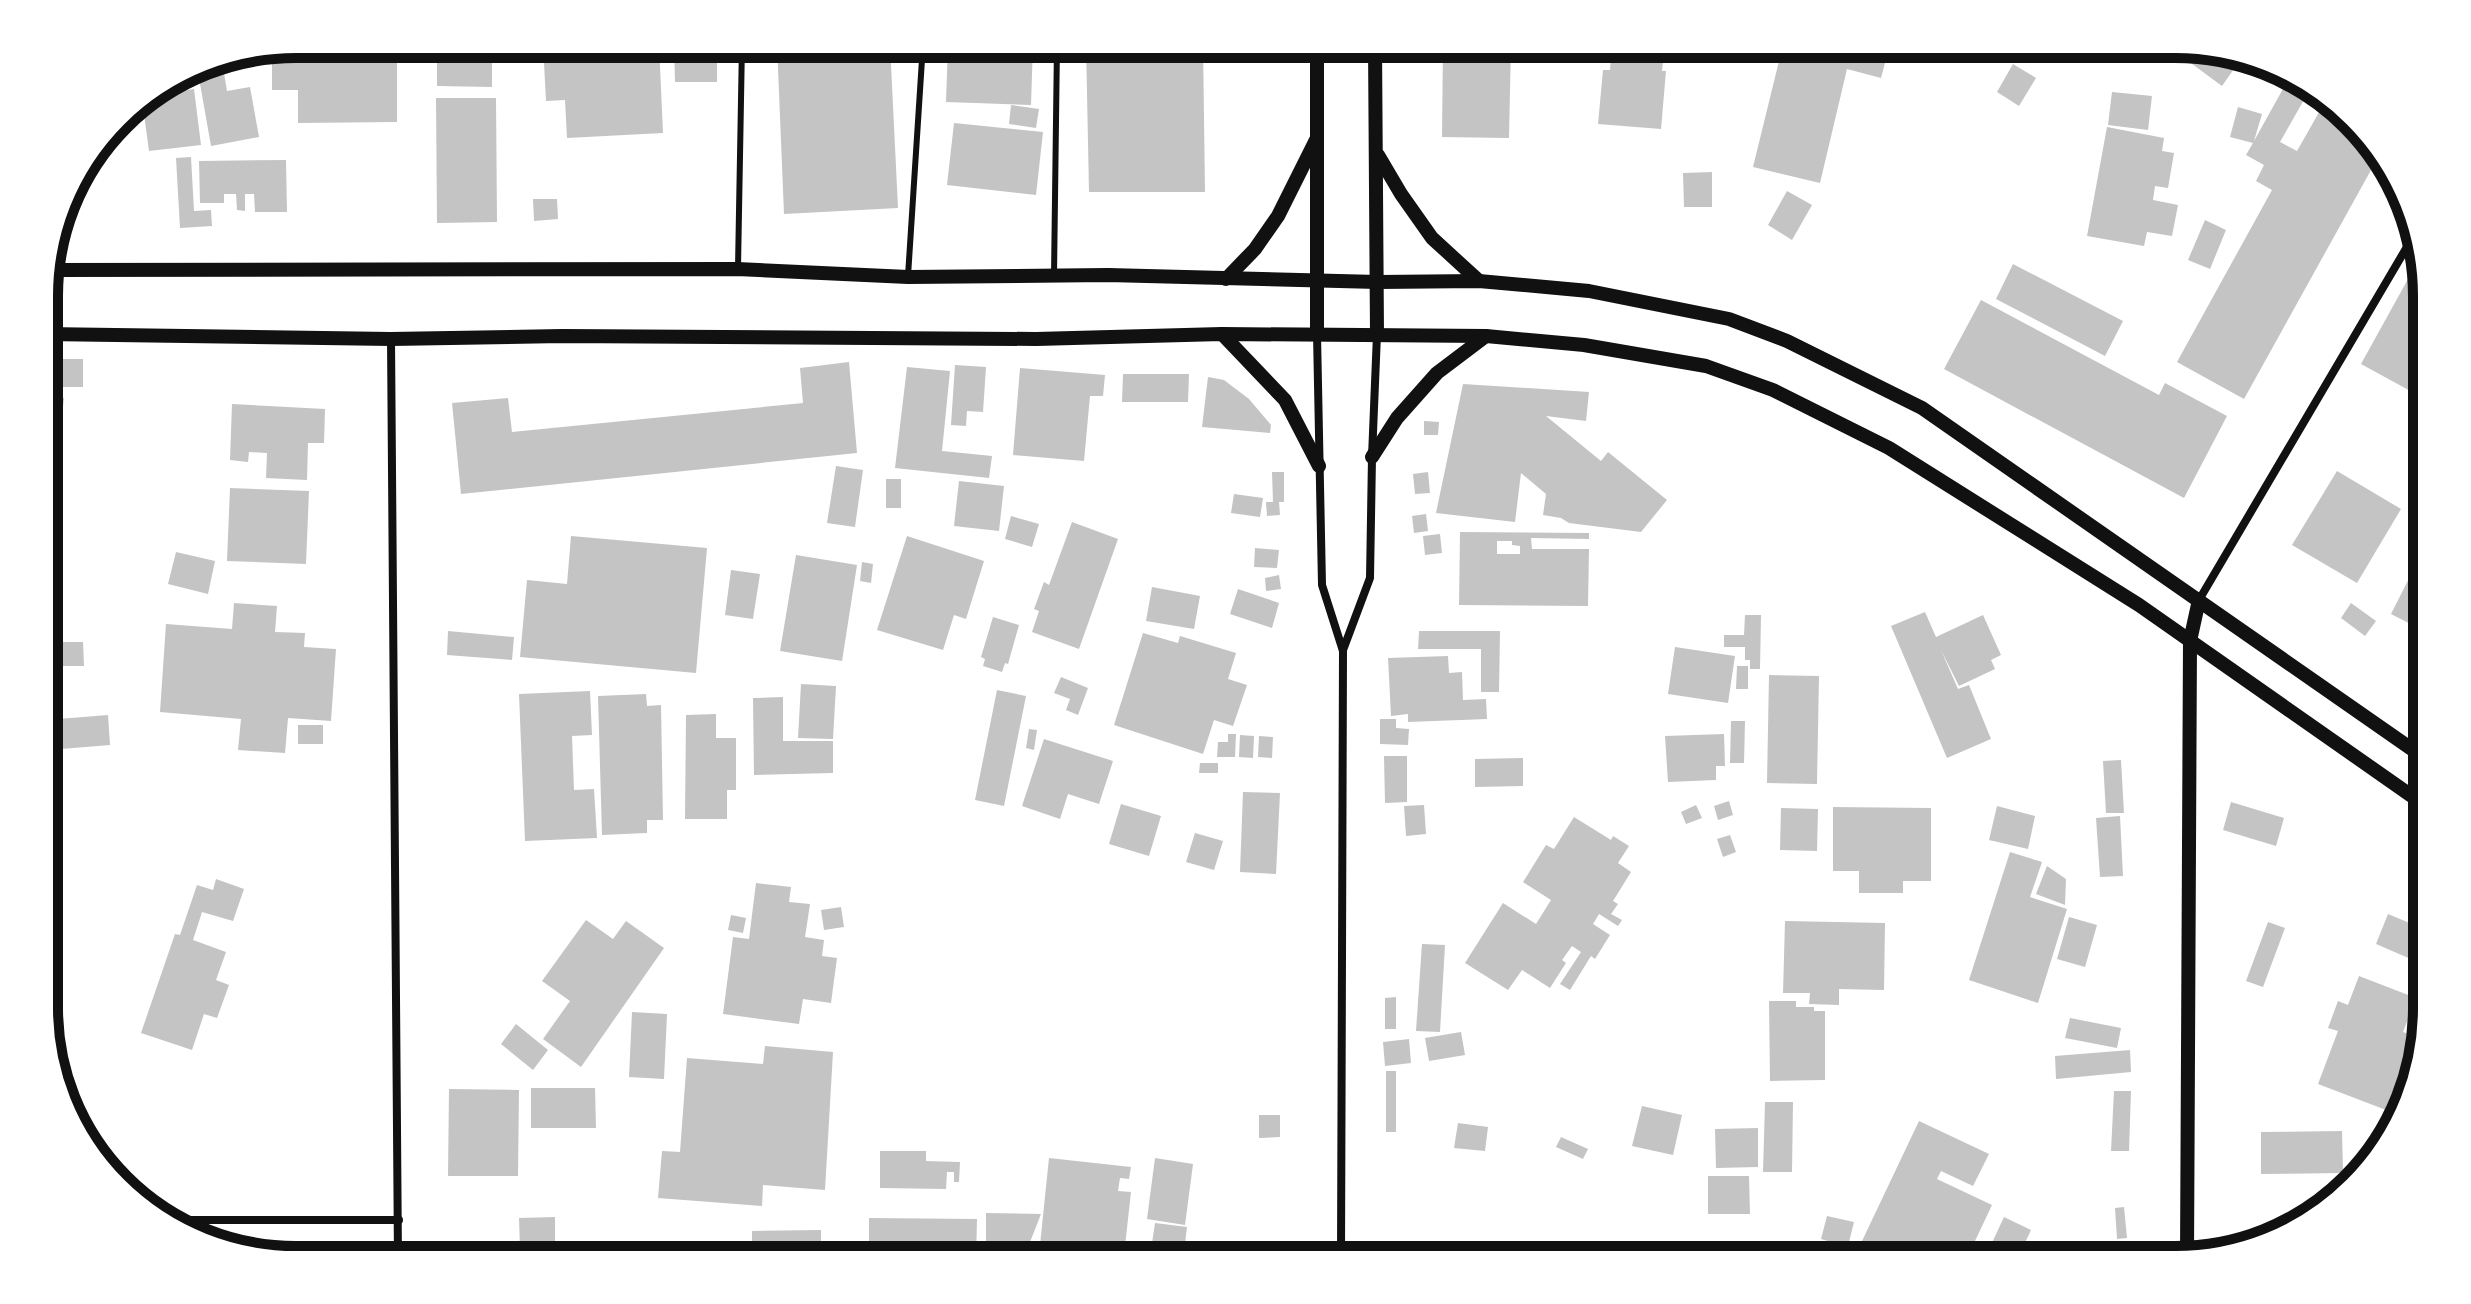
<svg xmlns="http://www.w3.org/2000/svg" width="2471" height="1304" font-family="Ubuntu,sans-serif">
<rect width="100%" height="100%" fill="#fff"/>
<g fill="#c4c4c4" fill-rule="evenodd">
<polygon points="300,44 397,44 397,122 298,123 298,90 272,90 272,49"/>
<polygon points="437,44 492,44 492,87 437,86"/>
<polygon points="543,44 659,44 663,133 567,138 565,100 546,101"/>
<polygon points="674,44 717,44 717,82 675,82"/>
<polygon points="777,44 890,44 898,208 784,214"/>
<polygon points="948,44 1033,44 1031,105 946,102"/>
<polygon points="1086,44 1203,44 1205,192 1089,192"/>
<polygon points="1443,44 1511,44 1509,138 1442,137"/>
<polygon points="1612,44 1665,44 1662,71 1666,71 1661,129 1598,124 1603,70 1610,70"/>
<polygon points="1747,44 1890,44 1881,78 1847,69 1820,183 1753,167 1781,53"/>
<polygon points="2165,44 2175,44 2241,59 2222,86"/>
<polygon points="2013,64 2036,78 2019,106 1997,92"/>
<polygon points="224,73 227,91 250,87 259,137 211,146 199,78"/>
<polygon points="168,83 169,93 194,89 201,145 149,151 142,99"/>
<polygon points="2284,87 2305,98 2280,142 2297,151 2322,107 2340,117 2381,152 2244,399 2177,362 2272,190 2256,181 2264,165 2246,155 2253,143 2230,137 2238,107 2262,114 2254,141"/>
<polygon points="2112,92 2152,96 2148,130 2108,125"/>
<polygon points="436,98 496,98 497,222 437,223"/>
<polygon points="1011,105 1039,109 1036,128 1009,124"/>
<polygon points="954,123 1043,132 1036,195 947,185"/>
<polygon points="2107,127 2164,138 2162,151 2174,153 2168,188 2155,186 2153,200 2178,205 2172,236 2147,232 2144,246 2087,236"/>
<polygon points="191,157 194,211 211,210 212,226 180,228 176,158"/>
<polygon points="286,160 287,212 255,212 254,194 245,194 245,211 237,210 236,194 224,194 224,203 200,203 199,161"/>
<polygon points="1712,172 1712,207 1684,207 1683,173"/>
<polygon points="1787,191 1812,205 1792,240 1768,225"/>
<polygon points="533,199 557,199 558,219 534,221"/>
<polygon points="2205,220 2226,230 2210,269 2188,260"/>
<polygon points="2013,264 2123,321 2105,356 1996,299"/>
<polygon points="2425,268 2425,399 2361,364 2413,270 2421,274"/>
<polygon points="1981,300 2159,395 2165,383 2227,416 2184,498 1944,369"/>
<rect x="45" y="359" width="38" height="28"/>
<polygon points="849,362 857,453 461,494 452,403 508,398 512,432 803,403 800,368"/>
<polygon points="955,365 986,367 983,412 967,411 966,426 951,425"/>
<polygon points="907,367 950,371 942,451 992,456 989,478 895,468"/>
<polygon points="1020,368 1105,375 1103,396 1090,396 1084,461 1013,455"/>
<polygon points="1123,374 1189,374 1188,402 1122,402"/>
<polygon points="1208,377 1224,380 1249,399 1271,425 1270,433 1202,427"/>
<polygon points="1463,384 1589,392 1586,421 1546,416 1601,461 1608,452 1667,500 1641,532 1569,523 1561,518 1543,515 1546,494 1521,473 1515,522 1436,513"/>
<polygon points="45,396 64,398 59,442 45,440"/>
<polygon points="232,404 325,409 324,443 308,443 307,480 266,478 267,453 249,452 248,462 230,460"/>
<polygon points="1424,421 1439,422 1438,435 1424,435"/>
<polygon points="836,466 863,470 855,527 827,523"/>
<polygon points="2337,471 2401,509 2357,583 2292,545"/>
<polygon points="1272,472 1284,472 1284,502 1279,502 1280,515 1267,516 1266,502 1273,502"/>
<polygon points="1428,472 1430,493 1415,494 1413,474"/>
<rect x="886" y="479" width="15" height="29"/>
<polygon points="959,481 1004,486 999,531 954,526"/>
<polygon points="230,488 309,491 306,564 227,561"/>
<polygon points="1234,494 1263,498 1260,517 1231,513"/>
<polygon points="1426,514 1428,531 1414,533 1412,516"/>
<polygon points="1011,516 1039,524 1032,547 1005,539"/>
<polygon points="1072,522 1118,539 1079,649 1032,632 1039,611 1034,609 1044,582 1049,585"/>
<path d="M1460,532L1589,533V539L1531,538L1532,549H1589L1588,606L1459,605ZM1497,541H1512V545L1520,546V554H1497Z"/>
<polygon points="1440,534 1442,553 1425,555 1423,536"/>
<polygon points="571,536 707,548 696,673 520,657 527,580 567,584"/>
<polygon points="907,536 984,561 966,619 954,615 943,650 877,630"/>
<polygon points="2426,545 2426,632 2391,614"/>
<polygon points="1255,548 1279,550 1277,568 1254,567"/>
<polygon points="176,552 215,561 208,594 168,584"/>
<polygon points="796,555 857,565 842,661 780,651"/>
<polygon points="862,562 873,564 871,583 860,581"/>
<polygon points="731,570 760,574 753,619 725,615"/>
<polygon points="1279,575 1281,589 1266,591 1265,578"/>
<polygon points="1152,587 1200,596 1194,629 1146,621"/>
<polygon points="1238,589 1279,603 1272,628 1230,614"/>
<polygon points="234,603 277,606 275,632 305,633 304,647 336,649 331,721 288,718 285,753 238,750 241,719 160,712 166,624 232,629"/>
<polygon points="2351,603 2376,621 2365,636 2341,618"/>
<polygon points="1925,612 1936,637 1983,615 2001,655 1991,660 1995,669 1959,686 1941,650 1958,689 1969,685 1991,739 1947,758 1891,626"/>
<polygon points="1745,615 1761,615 1760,669 1750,669 1750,660 1745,660 1745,647 1724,647 1724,635 1744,635"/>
<polygon points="993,617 1019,625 1008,664 1005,663 1002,672 983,666 985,659 981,657"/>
<polygon points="448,631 514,637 512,660 447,655"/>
<polygon points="1419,631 1500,631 1499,692 1481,692 1481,649 1418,649"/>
<polygon points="1143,633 1178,643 1180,636 1236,653 1228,679 1247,685 1233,726 1214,720 1203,754 1114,725"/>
<polygon points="45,642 83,642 84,666 45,666"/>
<polygon points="1675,647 1735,656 1728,703 1668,694"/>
<polygon points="1448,656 1449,673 1462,672 1463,700 1486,699 1487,719 1408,722 1408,714 1391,716 1388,658"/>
<polygon points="1737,666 1748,666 1748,689 1736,689"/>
<polygon points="1769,675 1819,676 1817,784 1767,783"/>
<polygon points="1061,677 1088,688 1078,715 1066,710 1070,699 1054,693"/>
<polygon points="801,684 836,686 833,739 798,738"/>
<polygon points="997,690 1026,696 1004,806 975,800"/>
<polygon points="590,691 592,735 572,736 574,790 594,789 597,838 525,841 519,694"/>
<polygon points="646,694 647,706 661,705 663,820 647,820 647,833 602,835 598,696"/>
<polygon points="783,697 783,741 833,741 833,773 754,775 753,698"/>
<polygon points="716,714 716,738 736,738 736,790 727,790 727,819 685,819 686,715"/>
<polygon points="108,715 110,745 61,749 58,719"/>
<polygon points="1380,719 1396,719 1396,728 1409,729 1408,745 1380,744"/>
<polygon points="1731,721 1745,721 1744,763 1730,763"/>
<rect x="298" y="725" width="25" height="19"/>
<polygon points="1029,729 1037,730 1034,750 1026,748"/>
<polygon points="1228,734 1236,734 1235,757 1217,757 1218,742 1228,742"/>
<polygon points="1724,734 1725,766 1716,766 1716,780 1668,782 1665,736"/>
<polygon points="1240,735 1254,736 1253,758 1239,757"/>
<polygon points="1259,736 1273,737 1272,758 1258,757"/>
<polygon points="1044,739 1113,761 1099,804 1068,794 1060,819 1022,806"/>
<polygon points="1384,756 1407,756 1407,802 1385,803"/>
<polygon points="1523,758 1523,786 1475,787 1475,759"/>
<polygon points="2121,760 2124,813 2106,813 2103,761"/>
<polygon points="1200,763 1218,763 1218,773 1199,773"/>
<polygon points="1243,792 1280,793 1276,874 1240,872"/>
<polygon points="1729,801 1733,815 1718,820 1714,806"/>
<polygon points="2231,802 2284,818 2276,846 2223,830"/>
<polygon points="1121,804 1161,816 1149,856 1109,844"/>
<polygon points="1424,805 1426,834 1406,836 1404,806"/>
<polygon points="1696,805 1702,818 1686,824 1681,812"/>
<polygon points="1997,806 2035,816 2028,849 1989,840"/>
<polygon points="1833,807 1931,808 1931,881 1903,881 1903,893 1859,893 1859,871 1833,871"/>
<polygon points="1781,808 1818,809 1817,851 1780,850"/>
<polygon points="2120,816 2123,876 2100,877 2096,818"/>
<polygon points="1574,817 1611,840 1613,836 1629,846 1618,863 1631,872 1613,901 1618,904 1611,914 1622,920 1618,926 1599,914 1593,924 1610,935 1595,959 1591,956 1570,990 1560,984 1581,952 1572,946 1562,960 1566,963 1550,988 1522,970 1508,990 1465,963 1503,903 1536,924 1551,900 1523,882 1546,845 1554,849"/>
<polygon points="1195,833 1223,841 1214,870 1186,862"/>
<polygon points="1730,835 1736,852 1723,857 1717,839"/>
<polygon points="2010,852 2042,862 2030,897 2067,909 2038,1003 1969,980"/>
<polygon points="2047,866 2066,879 2065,905 2036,894"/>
<polygon points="216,879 244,889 233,921 202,912 193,940 226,952 216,980 229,985 217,1018 204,1014 192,1050 141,1033 175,934 180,935 197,885 213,890"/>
<polygon points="756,883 791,887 789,902 810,904 805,937 824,940 822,956 837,958 831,1003 803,999 799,1024 723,1014 733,937 749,939"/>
<polygon points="841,907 844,927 824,930 821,910"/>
<polygon points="2388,914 2424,929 2422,936 2427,938 2427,966 2376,944"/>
<polygon points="731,915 746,918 743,933 728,930"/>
<polygon points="2069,917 2097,925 2085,967 2057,959"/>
<polygon points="586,920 613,939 626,921 664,948 581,1067 543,1039 570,1001 542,981"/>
<polygon points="1785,921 1885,923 1884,990 1839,989 1839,1005 1809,1004 1810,993 1783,993"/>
<polygon points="2268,922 2285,928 2263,987 2246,981"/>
<polygon points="1422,944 1445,945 1440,1032 1416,1031"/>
<polygon points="2359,976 2416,998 2403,1032 2414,1036 2386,1110 2318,1084 2338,1031 2328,1028 2338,1001 2348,1005"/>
<polygon points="1396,997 1396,1029 1385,1029 1385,998"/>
<polygon points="1769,1001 1796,1001 1796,1007 1814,1007 1814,1011 1825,1011 1825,1080 1770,1081"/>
<polygon points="632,1012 667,1014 664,1079 629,1077"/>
<polygon points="2070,1018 2121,1028 2117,1048 2065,1038"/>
<polygon points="516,1024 548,1050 533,1070 501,1044"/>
<polygon points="1461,1032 1465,1055 1429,1061 1425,1038"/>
<polygon points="1409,1039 1411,1063 1385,1066 1383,1042"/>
<polygon points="765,1046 833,1052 825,1190 763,1185 762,1206 658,1198 662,1151 680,1152 687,1058 763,1064"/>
<polygon points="2130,1050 2131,1072 2056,1079 2055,1056"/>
<rect x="1386" y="1071" width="10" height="61"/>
<polygon points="531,1088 595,1088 596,1128 531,1128"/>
<polygon points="449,1089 519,1090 518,1176 448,1176"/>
<polygon points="2114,1091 2131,1091 2129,1151 2111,1151"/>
<polygon points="1765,1102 1793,1102 1792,1172 1763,1172"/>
<polygon points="1642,1106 1682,1115 1673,1155 1632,1146"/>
<polygon points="1259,1115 1280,1115 1280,1137 1259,1138"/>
<polygon points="1919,1121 1989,1154 1973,1186 1941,1171 1937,1179 1992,1205 1966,1260 1853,1260"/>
<polygon points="1458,1123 1488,1127 1485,1151 1454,1148"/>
<polygon points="1758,1128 1758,1167 1716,1168 1715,1129"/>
<polygon points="2342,1131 2343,1173 2261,1174 2261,1132"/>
<polygon points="1561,1137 1588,1149 1583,1159 1556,1147"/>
<polygon points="880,1151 926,1151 926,1161 960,1162 959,1182 954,1182 954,1172 947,1172 946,1189 880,1188"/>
<polygon points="1049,1158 1131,1167 1129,1179 1120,1178 1118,1191 1131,1192 1124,1255 1040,1245"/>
<polygon points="1155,1158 1193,1164 1185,1225 1147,1219"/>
<polygon points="1708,1176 1749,1176 1750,1214 1708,1214"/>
<polygon points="2124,1207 2127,1238 2117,1239 2115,1208"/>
<polygon points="986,1213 1041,1214 1023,1260 986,1260"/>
<polygon points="1827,1216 1854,1222 1847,1250 1831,1246 1831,1242 1821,1239"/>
<polygon points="555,1217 555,1249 520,1249 519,1218"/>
<polygon points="2004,1217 2031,1230 2017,1260 1984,1260"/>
<polygon points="869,1218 977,1219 976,1260 869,1260"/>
<polygon points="1155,1223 1187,1227 1183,1260 1162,1260 1162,1252 1151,1250"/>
<polygon points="821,1230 821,1260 752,1260 752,1231"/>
<polygon points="1649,1244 1659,1260 1633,1260 1631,1256"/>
</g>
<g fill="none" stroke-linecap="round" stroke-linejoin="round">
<g stroke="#111" stroke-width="6">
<polyline points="738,268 742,44"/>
<polyline points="908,276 923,44"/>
<polyline points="1054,276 1057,44"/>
</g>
<g stroke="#111" stroke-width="8">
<polyline points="1317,334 1322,585 1343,651 1341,1260"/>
<polyline points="391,339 398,1260"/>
<polyline points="2199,600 2414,235"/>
<polyline points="1343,650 1370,578 1372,457 1377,334"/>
<polyline points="167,1220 399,1220"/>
</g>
<g stroke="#111" stroke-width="14">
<polyline points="1317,44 1317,334"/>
<polyline points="1375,44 1377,334"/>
<polyline points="1378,155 1401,194 1432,238 1479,281"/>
<polyline points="47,270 737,269 908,277 1108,275 1378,282 1479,281 1589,291 1729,319 1787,341 1922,408 2426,759"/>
<polyline points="1226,279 1255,249 1278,216 1316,140"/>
<polyline points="45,334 391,339 562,336 1036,339 1222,334 1486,336 1584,345 1706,366 1773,390 1889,448 2139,605 2426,806"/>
<polyline points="1222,334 1285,400 1319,466"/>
<polyline points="1372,457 1397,418 1437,373 1486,336"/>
<polyline points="2187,1259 2190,641 2199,600"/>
</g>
</g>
<path d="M0 0H2471V1304H0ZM296 58H2175A238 238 0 0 1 2413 296V1008A238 238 0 0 1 2175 1246H296A238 238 0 0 1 58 1008V296A238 238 0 0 1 296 58Z" fill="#fff" fill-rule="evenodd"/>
<path fill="none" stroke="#111" stroke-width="10" d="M296 58H2175A238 238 0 0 1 2413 296V1008A238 238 0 0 1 2175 1246H296A238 238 0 0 1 58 1008V296A238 238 0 0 1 296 58Z"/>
</svg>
